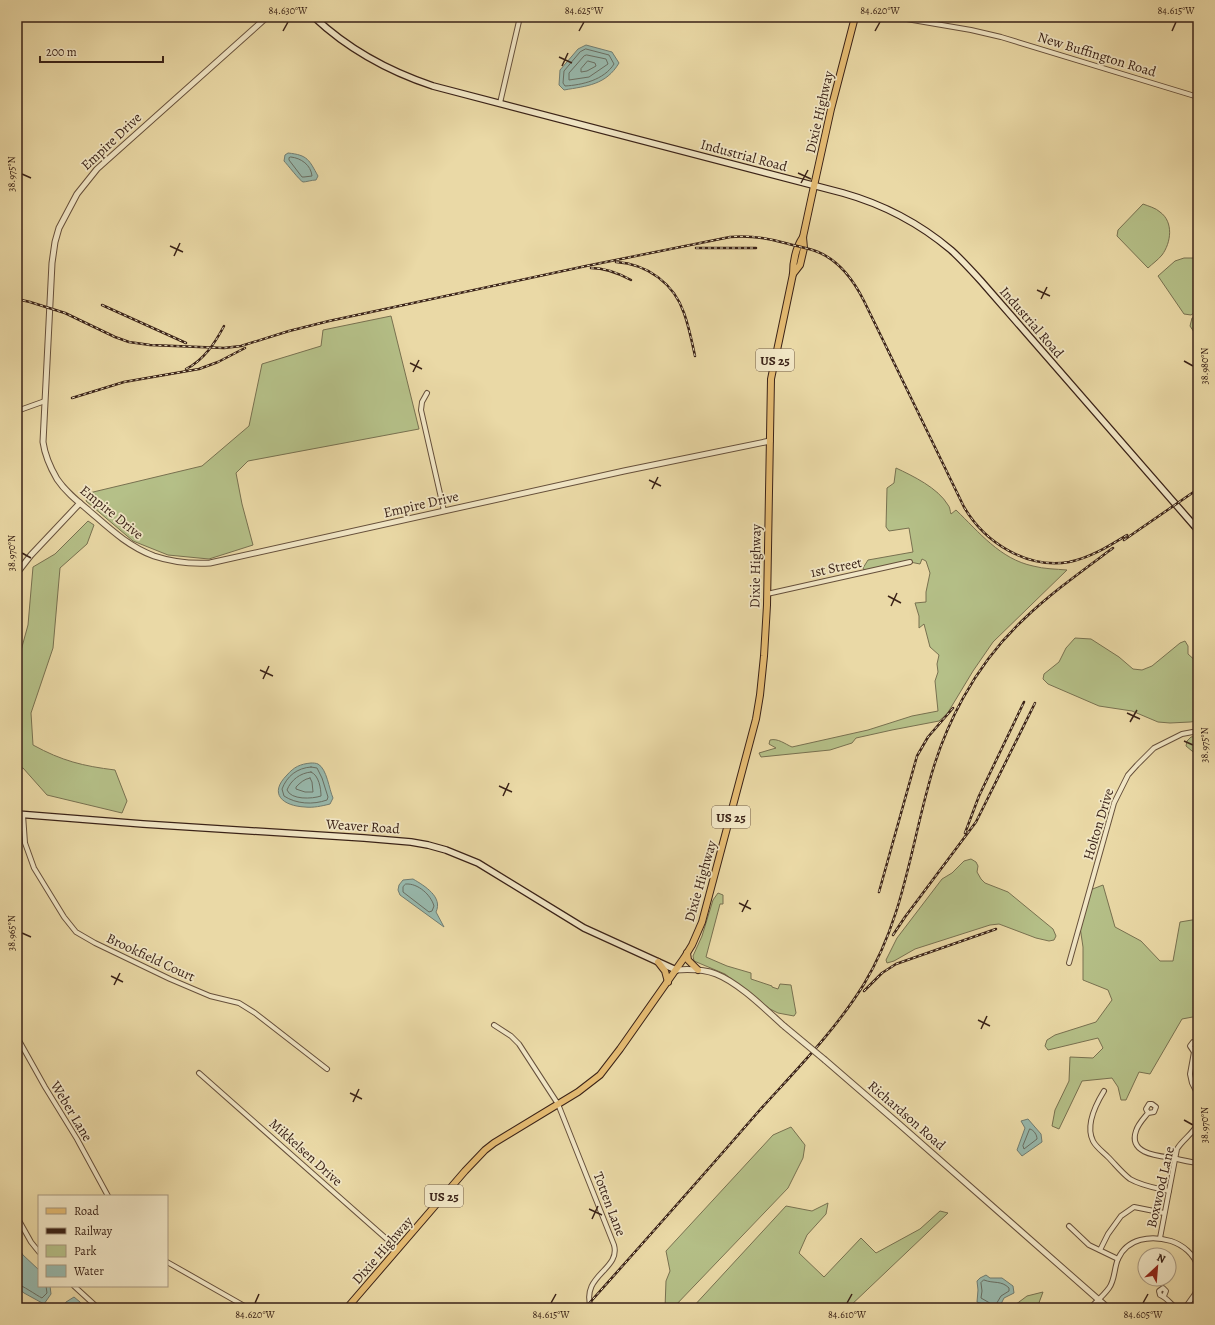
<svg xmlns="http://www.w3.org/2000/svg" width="1215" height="1325" font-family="Alegreya,serif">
<rect width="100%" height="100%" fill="#ead9a6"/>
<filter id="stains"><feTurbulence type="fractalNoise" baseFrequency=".005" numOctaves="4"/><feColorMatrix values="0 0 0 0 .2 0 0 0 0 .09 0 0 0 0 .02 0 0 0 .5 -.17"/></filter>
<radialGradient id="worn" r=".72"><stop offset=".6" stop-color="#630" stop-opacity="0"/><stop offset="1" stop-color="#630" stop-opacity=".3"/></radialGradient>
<g fill="#b5c088" stroke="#787150">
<path d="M1143,204C1148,206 1156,208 1160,212C1174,222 1171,243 1162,255C1158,260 1152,264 1148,268L1117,236L1118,230Z"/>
<polygon points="1184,258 1193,258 1198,260 1198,310 1191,315 1184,314 1158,276 1175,261"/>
<polygon points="391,316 419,429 248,461 236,473 242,504 253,545 209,559 168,555 133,541 86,501 89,493 202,466 249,426 262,364 321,346 323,330"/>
<polygon points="1198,316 1198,338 1190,326 1192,318"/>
<path d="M896,468C913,476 938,488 948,505C950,507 950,511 951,514L956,510C979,532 1000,559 1033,566C1044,569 1056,569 1067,570L993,642L973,671L947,714L939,721L892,730L856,738L852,743L830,750L761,757L759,753L776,748L769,744L770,740C778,738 785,744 792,747L868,730L912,716L938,711L935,681L938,672L937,664L939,655L930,647L924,624L919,628V616L915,603L926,602V592L930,573L926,561L922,559L920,564L910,562L865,572L863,568L868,560L913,552L909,528L889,531L886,527L887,488L894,483Z"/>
<path d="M88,521L94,525L87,544L60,568L53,648L31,713L33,745C62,761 83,766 115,770L127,801L122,813L47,795L23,768H17V665L28,625L33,567L55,554Z"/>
<polygon points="1075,638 1091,639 1119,657 1133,669 1142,670 1152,666 1180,643 1185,641 1188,646 1188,654 1198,663 1198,721 1190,722 1170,723 1158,722 1132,711 1099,706 1048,684 1043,679 1044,674 1059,662 1066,648"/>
<polygon points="1198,736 1198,756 1186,746 1187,741 1191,737"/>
<polygon points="971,859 976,862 978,866 977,872 981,879 985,883 1008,892 1053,929 1056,936 1054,940 1049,941 1036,938 999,924 990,925 915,949 894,961 887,963 886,960 897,938 942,879 952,873 964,861"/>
<polygon points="1103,885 1115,927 1141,941 1160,961 1173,961 1180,922 1198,919 1198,1016 1182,1019 1150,1074 1139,1072 1126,1100 1121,1100 1118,1087 1112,1078 1082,1081 1059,1129 1052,1126 1055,1110 1069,1081 1070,1057 1093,1058 1103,1048 1098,1038 1048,1050 1045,1046 1047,1040 1055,1035 1096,1022 1112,1000 1108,990 1083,980 1083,947 1080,927 1090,890"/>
<polygon points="718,893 723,895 723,904 720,904 706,957 727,966 751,973 751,979 772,986 772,987 778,989 780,984 791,985 796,1013 794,1016 778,1013 770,1009 725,974 694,961 693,956 702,936 713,900"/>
<polygon points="791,1127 805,1145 803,1158 788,1188 673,1308 665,1308 666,1281 670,1271 666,1251 773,1135"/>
<polygon points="828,1203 826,1214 807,1235 799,1253 824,1277 861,1238 876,1253 920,1229 940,1211 948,1213 848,1308 756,1308 751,1304 746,1308 692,1308 786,1206 812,1211"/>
<polygon points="1043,1292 1037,1308 1011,1308 1027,1296"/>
</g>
<g fill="#98b9ad" stroke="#727d71">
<path d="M586,45L612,52L619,63C606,85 587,86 564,90L559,85L560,70L578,49Z"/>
<path d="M288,153C308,155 309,160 318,176L316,180C312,180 306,182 303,182C300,181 287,164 284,161L285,155Z"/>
<path d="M311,763C313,763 316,763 318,764C327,769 329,789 333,798L330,804C322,806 313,808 305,807C283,806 268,794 287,775C294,767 300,764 311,763Z"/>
<path d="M413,879C425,886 443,897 436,912L444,927L400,895L398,890L399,885L403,880Z"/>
<polygon points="1028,1119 1041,1134 1042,1142 1022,1156 1017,1150 1025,1128 1021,1121"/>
<polygon points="17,1246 23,1255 39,1270 39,1286 50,1286 51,1294 44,1304 24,1293 17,1287"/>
<polygon points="986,1275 990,1278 1002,1278 1013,1286 1014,1293 1004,1298 999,1308 994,1308 977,1302 978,1290 977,1281 980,1278"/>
<polygon points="74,1297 80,1302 84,1308 61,1308 66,1302"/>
</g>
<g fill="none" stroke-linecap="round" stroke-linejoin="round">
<g stroke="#696e62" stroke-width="1">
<path d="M586,49L609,55L614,64C604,80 582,85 565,86L563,83L564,71L580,52Z"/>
<polygon points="587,55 606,59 608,64 589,77 569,80 569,73 584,56"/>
<polygon points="588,61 595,63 596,66 587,71 581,72 581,69"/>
<path d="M291,157C301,158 311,165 312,176L304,177H302L289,160V158Z"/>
<path d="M311,767L317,768L322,778L328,797L327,800C313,805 296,804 284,796L282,789C287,776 297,768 311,767Z"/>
<path d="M311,772C319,775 321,789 321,796C312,799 291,800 287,790C291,780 300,773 311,772Z"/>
<path d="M310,778L312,782L313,792H305L296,789V787C300,783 304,779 310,778Z"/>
<path d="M406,884C418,883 431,895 434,906L432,911L429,912L403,892V887Z"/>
<path d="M1030,1129C1034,1130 1037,1135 1037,1139L1024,1149L1023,1146Z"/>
<path d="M984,1280C994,1284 1001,1280 1009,1288V1291L1001,1296L995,1306L981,1298L982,1291L981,1283Z"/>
<path d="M17,1284C22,1285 36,1295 42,1298L47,1293L46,1286"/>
</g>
<g stroke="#66503b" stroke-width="6">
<g id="minor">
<polyline points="895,17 971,30 1001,37 1198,97"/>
<polyline points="500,103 520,17"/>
<polyline points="427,393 422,402 421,410 444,511"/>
<polyline points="17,411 45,401"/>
<polyline points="767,594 910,562"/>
<polyline points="23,815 25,843 34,868 64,917 76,932 95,943 170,979 210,996 239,1003 255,1013 327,1069"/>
<polyline points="1069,963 1114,803 1128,775 1137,765 1154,748 1182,734 1198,731"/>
<path d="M494,1025L511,1036L519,1044L558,1104L614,1245C621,1270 580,1275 591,1308"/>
<polyline points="17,1037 45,1087 77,1139 108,1196"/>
<polyline points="1198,1047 1194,1052 1190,1074 1192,1083 1198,1095"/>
<polyline points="1194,1052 1190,1046 1193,1042 1198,1043"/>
<polyline points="199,1073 398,1249"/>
<path d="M1104,1091C1096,1104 1085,1125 1093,1141C1096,1147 1103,1152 1108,1157C1115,1164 1122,1173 1130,1179C1142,1186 1156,1188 1169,1191"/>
<path d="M1148,1113L1146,1109L1149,1104H1152L1156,1107L1154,1112L1148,1113C1144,1118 1138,1124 1136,1131C1128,1154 1159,1156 1173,1158C1181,1160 1190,1162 1198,1163"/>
<polyline points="17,1217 31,1242 39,1252"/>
<polyline points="1069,1226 1089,1245 1118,1259"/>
<path d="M1160,1238L1177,1149C1183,1139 1193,1134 1198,1123"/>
<polyline points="1100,1250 1108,1234 1121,1216 1134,1207 1164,1213"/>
<polyline points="1193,1256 1198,1252"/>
<polyline points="167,1262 248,1308"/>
<polyline points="74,1286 98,1308"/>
<path d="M1164,1296L1166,1291L1163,1288L1159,1291L1160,1295C1166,1297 1171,1304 1176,1308"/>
<path d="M1090,1308C1096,1302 1104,1295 1109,1288C1115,1280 1114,1268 1118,1259C1127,1238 1151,1235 1171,1241C1183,1245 1194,1254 1198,1267"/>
<polyline points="1185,1308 1195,1294 1198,1287"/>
</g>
</g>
<g stroke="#66503b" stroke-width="7">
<g id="tertiary">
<path d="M267,17L97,169L77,194L59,228L55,242L52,263L43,442C45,456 50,467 57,479C65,491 76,500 87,509C108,527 127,546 154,556C172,562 191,564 210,563L624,471L770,441"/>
<polyline points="17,573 31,555 80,503"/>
<path d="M676,970C690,969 703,969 716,974C739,983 765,1009 784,1026"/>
<polyline points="825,1060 899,1124 1108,1308"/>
</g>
</g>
<g stroke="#3a2217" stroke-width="8">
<g id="secondary">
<path d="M314,17C349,50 388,71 433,86L843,193C882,204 919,223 951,250C961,259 971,270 981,281L1198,530"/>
<polyline points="17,814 143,824 364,838 411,842 428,845 446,850 478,863 584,928 676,970"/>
</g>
</g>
<g stroke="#3a2217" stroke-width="8">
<g id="primary">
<polyline points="793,274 800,265 804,248 803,237 814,186 831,109 855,17"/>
<polyline points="687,953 688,960 698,970"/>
<polyline points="658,962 665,971 668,982"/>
<path d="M347,1308L465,1171L485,1150L494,1143L578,1092L600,1075L620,1049L684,958L692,945L702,922L756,719L760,695L764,656L767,605L771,379L793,274C793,260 795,249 803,237"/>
</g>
</g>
<use href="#minor" stroke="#f1e6c5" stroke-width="4"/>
<use href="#tertiary" stroke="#f1e6c5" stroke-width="5"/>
<use href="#secondary" stroke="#f1e6c5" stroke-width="5.5"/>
<use href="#primary" stroke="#e5bc73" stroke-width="6"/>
<g stroke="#3a2217" stroke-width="2.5">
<g id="rail">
<polyline points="696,248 756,248"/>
<path d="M616,262C648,264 674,284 684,313C689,327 692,342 695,356"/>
<path d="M591,268C606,268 618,273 631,280"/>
<path d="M17,299L30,302L65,313L115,337L129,342L150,345L224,348L241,346L289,331L329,321L586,266L730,237C749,235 767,238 785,243C796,246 808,248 818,252C840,261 854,281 864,301L964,507C985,543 1027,569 1069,562C1090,558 1109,546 1127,535"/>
<polyline points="102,305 186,343"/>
<path d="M186,369C204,360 215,343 224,326"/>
<polyline points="72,398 124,382 199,369 218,362 245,348"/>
<polyline points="1124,540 1198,489"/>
<polyline points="965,833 979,796 1024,702"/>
<polyline points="879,892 917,756 928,737 953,708"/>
<polyline points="893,935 905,917 976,822 1035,703"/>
<polyline points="864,991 882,973 896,964 996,929"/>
<path d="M585,1308C643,1243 701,1178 758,1112C795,1071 835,1031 864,984C901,923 909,858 927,791C943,726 975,665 1024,619C1051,593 1082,571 1113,548"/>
</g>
</g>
<use href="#rail" stroke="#f1e6c5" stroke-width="1" stroke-dasharray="3" stroke-linecap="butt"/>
<g stroke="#66503b" stroke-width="7" stroke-linecap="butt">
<polyline id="tertiary-bridge" points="784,1026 825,1060"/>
</g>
<use href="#tertiary-bridge" stroke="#f1e6c5" stroke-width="5"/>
</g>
<path fill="none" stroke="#3a2217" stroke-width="1.5" d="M283,31L288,22M579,31L584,22M875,31L880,22M1172,31L1176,22M559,57L572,63M562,66L568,53M798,173L811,179M22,174L31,178M801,183L808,170M170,246L183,252M174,256L180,243M1037,290L1050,296M1041,299L1047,287M1184,361L1193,366M410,363L422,369M413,372L419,360M649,480L661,486M652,489L658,477M22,553L31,558M888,596L901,603M891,606L897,593M260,670L273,676M263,679L269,666M1127,713L1140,719M1130,722L1137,710M1184,741L1193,745M499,786L512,792M503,796L509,783M739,903L751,909M742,912L748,900M22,933L31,937M111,976L123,982M114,985L120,973M978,1020L990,1026M981,1029L987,1016M350,1093L362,1099M353,1102L359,1089M1184,1120L1193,1125M589,1209L602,1215M592,1219L598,1206M255,1303L259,1294M551,1303L556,1294M847,1303L852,1294M1143,1303L1148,1294"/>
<g text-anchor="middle" stroke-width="3.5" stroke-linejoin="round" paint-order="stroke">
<g fill="#f1e6c5" stroke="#715d4b" stroke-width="1">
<rect x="756" y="349" width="38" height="22" rx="3"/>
<rect x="712" y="806" width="38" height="22" rx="3"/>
<rect x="425" y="1185" width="38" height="22" rx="3"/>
</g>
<g font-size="13" font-weight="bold" fill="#3a2217">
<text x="775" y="365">US 25</text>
<text x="731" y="822">US 25</text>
<text x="444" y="1201">US 25</text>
</g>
<g font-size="14" fill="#3a2217" stroke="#f1e6c5">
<text transform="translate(1097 54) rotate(17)" y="5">New Buffington Road</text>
<text transform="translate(819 112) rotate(-77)" y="5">Dixie Highway</text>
<text transform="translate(111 141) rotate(-43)" y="5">Empire Drive</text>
<text transform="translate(744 155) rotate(15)" y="5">Industrial Road</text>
<text transform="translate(1032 322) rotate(49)" y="5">Industrial Road</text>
<text transform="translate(421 504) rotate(-13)" y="5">Empire Drive</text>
<text transform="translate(112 512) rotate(39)" y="5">Empire Drive</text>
<text transform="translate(755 566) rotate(-89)" y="5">Dixie Highway</text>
<text transform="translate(836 567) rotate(-12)" y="5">1st Street</text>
<text transform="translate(1098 824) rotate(-73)" y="5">Holton Drive</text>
<text transform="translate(363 826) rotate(4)" y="5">Weaver Road</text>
<text transform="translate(700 881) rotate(-74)" y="5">Dixie Highway</text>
<text transform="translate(151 957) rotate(25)" y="5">Brookfield Court</text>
<text transform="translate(72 1111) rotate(59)" y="5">Weber Lane</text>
<text transform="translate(907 1115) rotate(41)" y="5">Richardson Road</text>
<text transform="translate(306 1152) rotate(42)" y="5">Mikkelsen Drive</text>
<text transform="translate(1160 1187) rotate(-77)" y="5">Boxwood Lane</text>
<text transform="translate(610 1204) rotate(69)" y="5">Totten Lane</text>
<text transform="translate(382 1250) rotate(-49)" y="5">Dixie Highway</text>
</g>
</g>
<rect width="1215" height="1325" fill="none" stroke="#ead9a6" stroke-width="44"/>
<rect x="38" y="1195" width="130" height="92" fill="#f1e6c5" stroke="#a8987f"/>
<rect x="46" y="1208" width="20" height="6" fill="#e5bc73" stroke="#a8987f"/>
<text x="74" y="1215" font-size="12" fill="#3a2217">Road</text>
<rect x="46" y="1228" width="20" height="6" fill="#3a2217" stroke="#a8987f"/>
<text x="74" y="1235" font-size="12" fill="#3a2217">Railway</text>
<rect x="46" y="1245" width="20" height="12" fill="#b5c088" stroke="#a8987f"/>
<text x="74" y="1255" font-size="12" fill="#3a2217">Park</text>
<rect x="46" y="1265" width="20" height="12" fill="#98b9ad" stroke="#a8987f"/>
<text x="74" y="1275" font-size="12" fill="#3a2217">Water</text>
<g transform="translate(1157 1267) rotate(26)"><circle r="19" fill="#f1e6c5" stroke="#a8987f"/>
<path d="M0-3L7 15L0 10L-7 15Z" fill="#8f2418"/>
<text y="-6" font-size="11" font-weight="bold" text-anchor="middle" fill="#3a2217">N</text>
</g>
<path d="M40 56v6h123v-6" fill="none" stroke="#3a2217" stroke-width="2"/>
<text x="46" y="56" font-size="12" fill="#3a2217" stroke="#f1e6c5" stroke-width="3" paint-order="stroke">200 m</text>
<rect x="22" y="22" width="1171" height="1281" fill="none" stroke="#3a2217" stroke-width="1.5"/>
<g font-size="10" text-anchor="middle" fill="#3a2217">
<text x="288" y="14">84.630°W</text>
<text x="584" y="14">84.625°W</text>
<text x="880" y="14">84.620°W</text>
<text x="1176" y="14">84.615°W</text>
<text transform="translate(11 174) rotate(-90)" y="4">38.975°N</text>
<text transform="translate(1204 366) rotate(-90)" y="4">38.980°N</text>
<text transform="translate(11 553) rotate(-90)" y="4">38.970°N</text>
<text transform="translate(1204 745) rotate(-90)" y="4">38.975°N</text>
<text transform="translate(11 933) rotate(-90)" y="4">38.965°N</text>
<text transform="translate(1204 1125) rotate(-90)" y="4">38.970°N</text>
<text x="255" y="1318">84.620°W</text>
<text x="551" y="1318">84.615°W</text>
<text x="847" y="1318">84.610°W</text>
<text x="1143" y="1318">84.605°W</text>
</g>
<rect width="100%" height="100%" filter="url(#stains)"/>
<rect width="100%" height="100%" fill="url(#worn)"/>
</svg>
